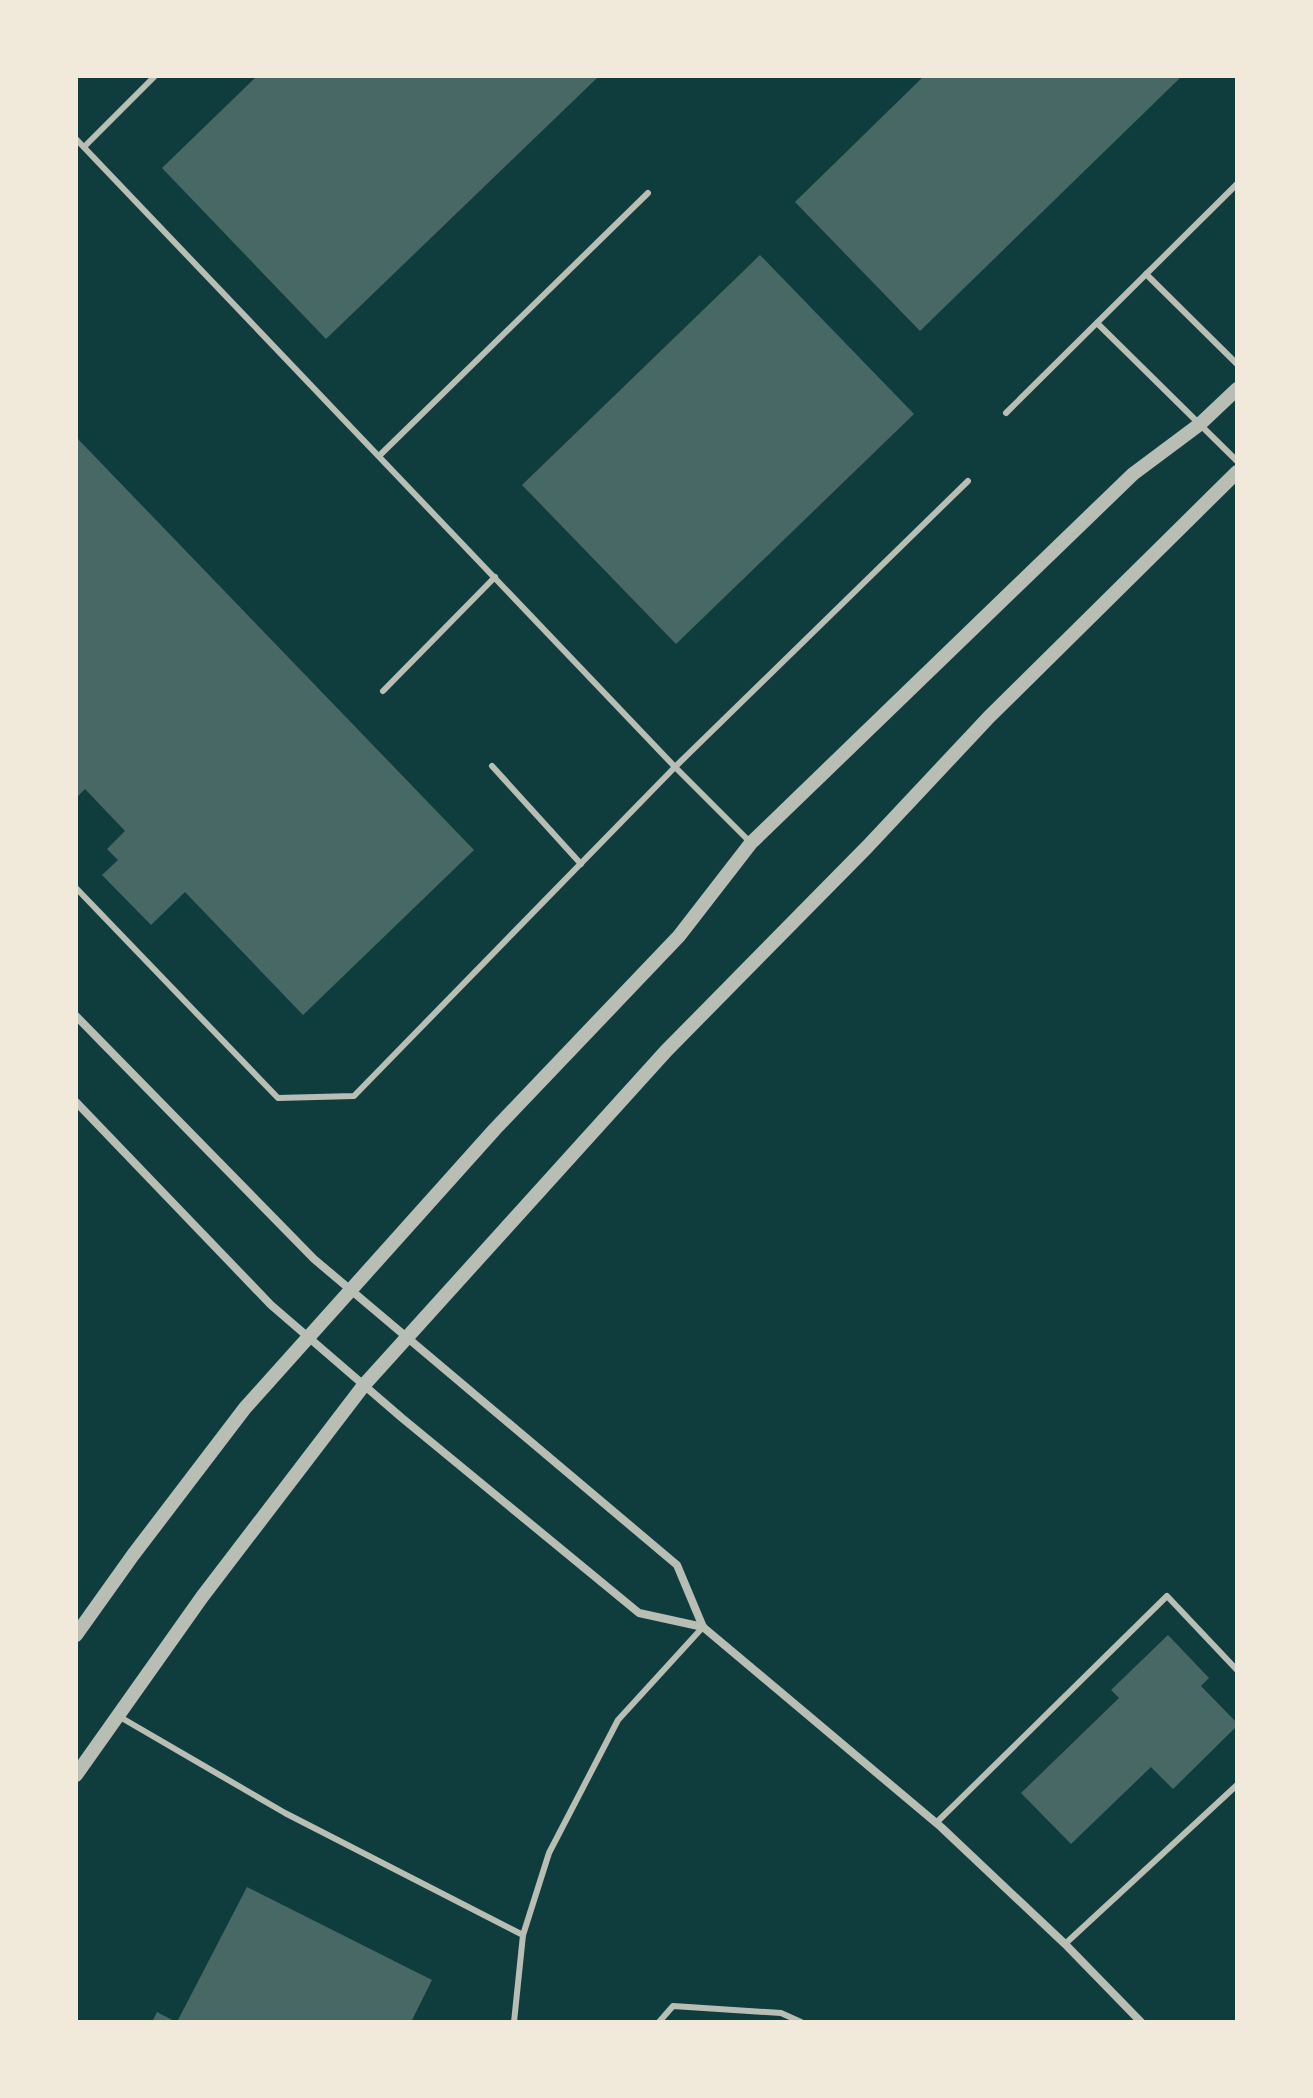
<svg xmlns="http://www.w3.org/2000/svg" width="1313" height="2098" font-family="'Asap Condensed',sans-serif">
<rect width="100%" height="100%" fill="#0f3d3e"/>
<g fill="#486865">
<polygon points="257,76 595,76 597,78 326,339 162,168"/>
<polygon points="924,76 1182,76 920,331 795,202"/>
<polygon points="760,255 914,414 676,644 522,485"/>
<polygon points="76,437 474,850 303,1015 185,892 151,925 102,875 118,860 107,849 125,831 85,789 76,798"/>
<polygon points="1168,1635 1209,1678 1201,1686 1237,1723 1237,1726 1173,1789 1151,1767 1071,1844 1021,1793 1119,1698 1111,1690"/>
<polygon points="247,1887 432,1980 411,2022 177,2022"/>
<polygon points="157,2012 176,2022 152,2022"/>
</g>
<g fill="none" stroke-linecap="round" stroke-linejoin="round">
<g stroke="#b8beb3" stroke-width="6">
<polyline points="76,139 675,767 968,481"/>
<polyline points="84,147 155,76"/>
<polyline points="1146,274 1237,364"/>
<polyline points="1097,323 1237,461"/>
<polyline points="1006,413 1237,184"/>
<polyline points="379,456 648,193"/>
<polyline points="383,691 495,577"/>
<polyline points="492,766 581,864"/>
<polyline points="76,888 278,1098 354,1096 675,767 750,842"/>
<polyline points="120,1717 285,1813 523,1935 514,2022"/>
<polyline points="936,1823 1167,1596 1237,1670"/>
<polyline points="523,1935 549,1853 618,1720 703,1627"/>
<polyline points="1065,1944 1237,1785"/>
<polyline points="659,2022 673,2006 781,2013 801,2022"/>
</g>
<g stroke="#b8beb3" stroke-width="8">
<polyline points="76,1016 314,1259 677,1565 703,1627 941,1827 1065,1944 1141,2022"/>
<polyline points="76,1102 271,1305 402,1418 639,1613 703,1627"/>
</g>
<g stroke="#b8beb3" stroke-width="14">
<polyline points="76,1635 133,1555 245,1408 495,1129 679,936 751,843 1133,474 1200,424 1237,389"/>
<polyline points="76,1775 202,1597 364,1385 666,1051 868,846 989,717 1237,472"/>
</g>
</g>
<rect width="1313" height="2098" fill="none" stroke="#f1e9da" stroke-width="156"/>
</svg>
